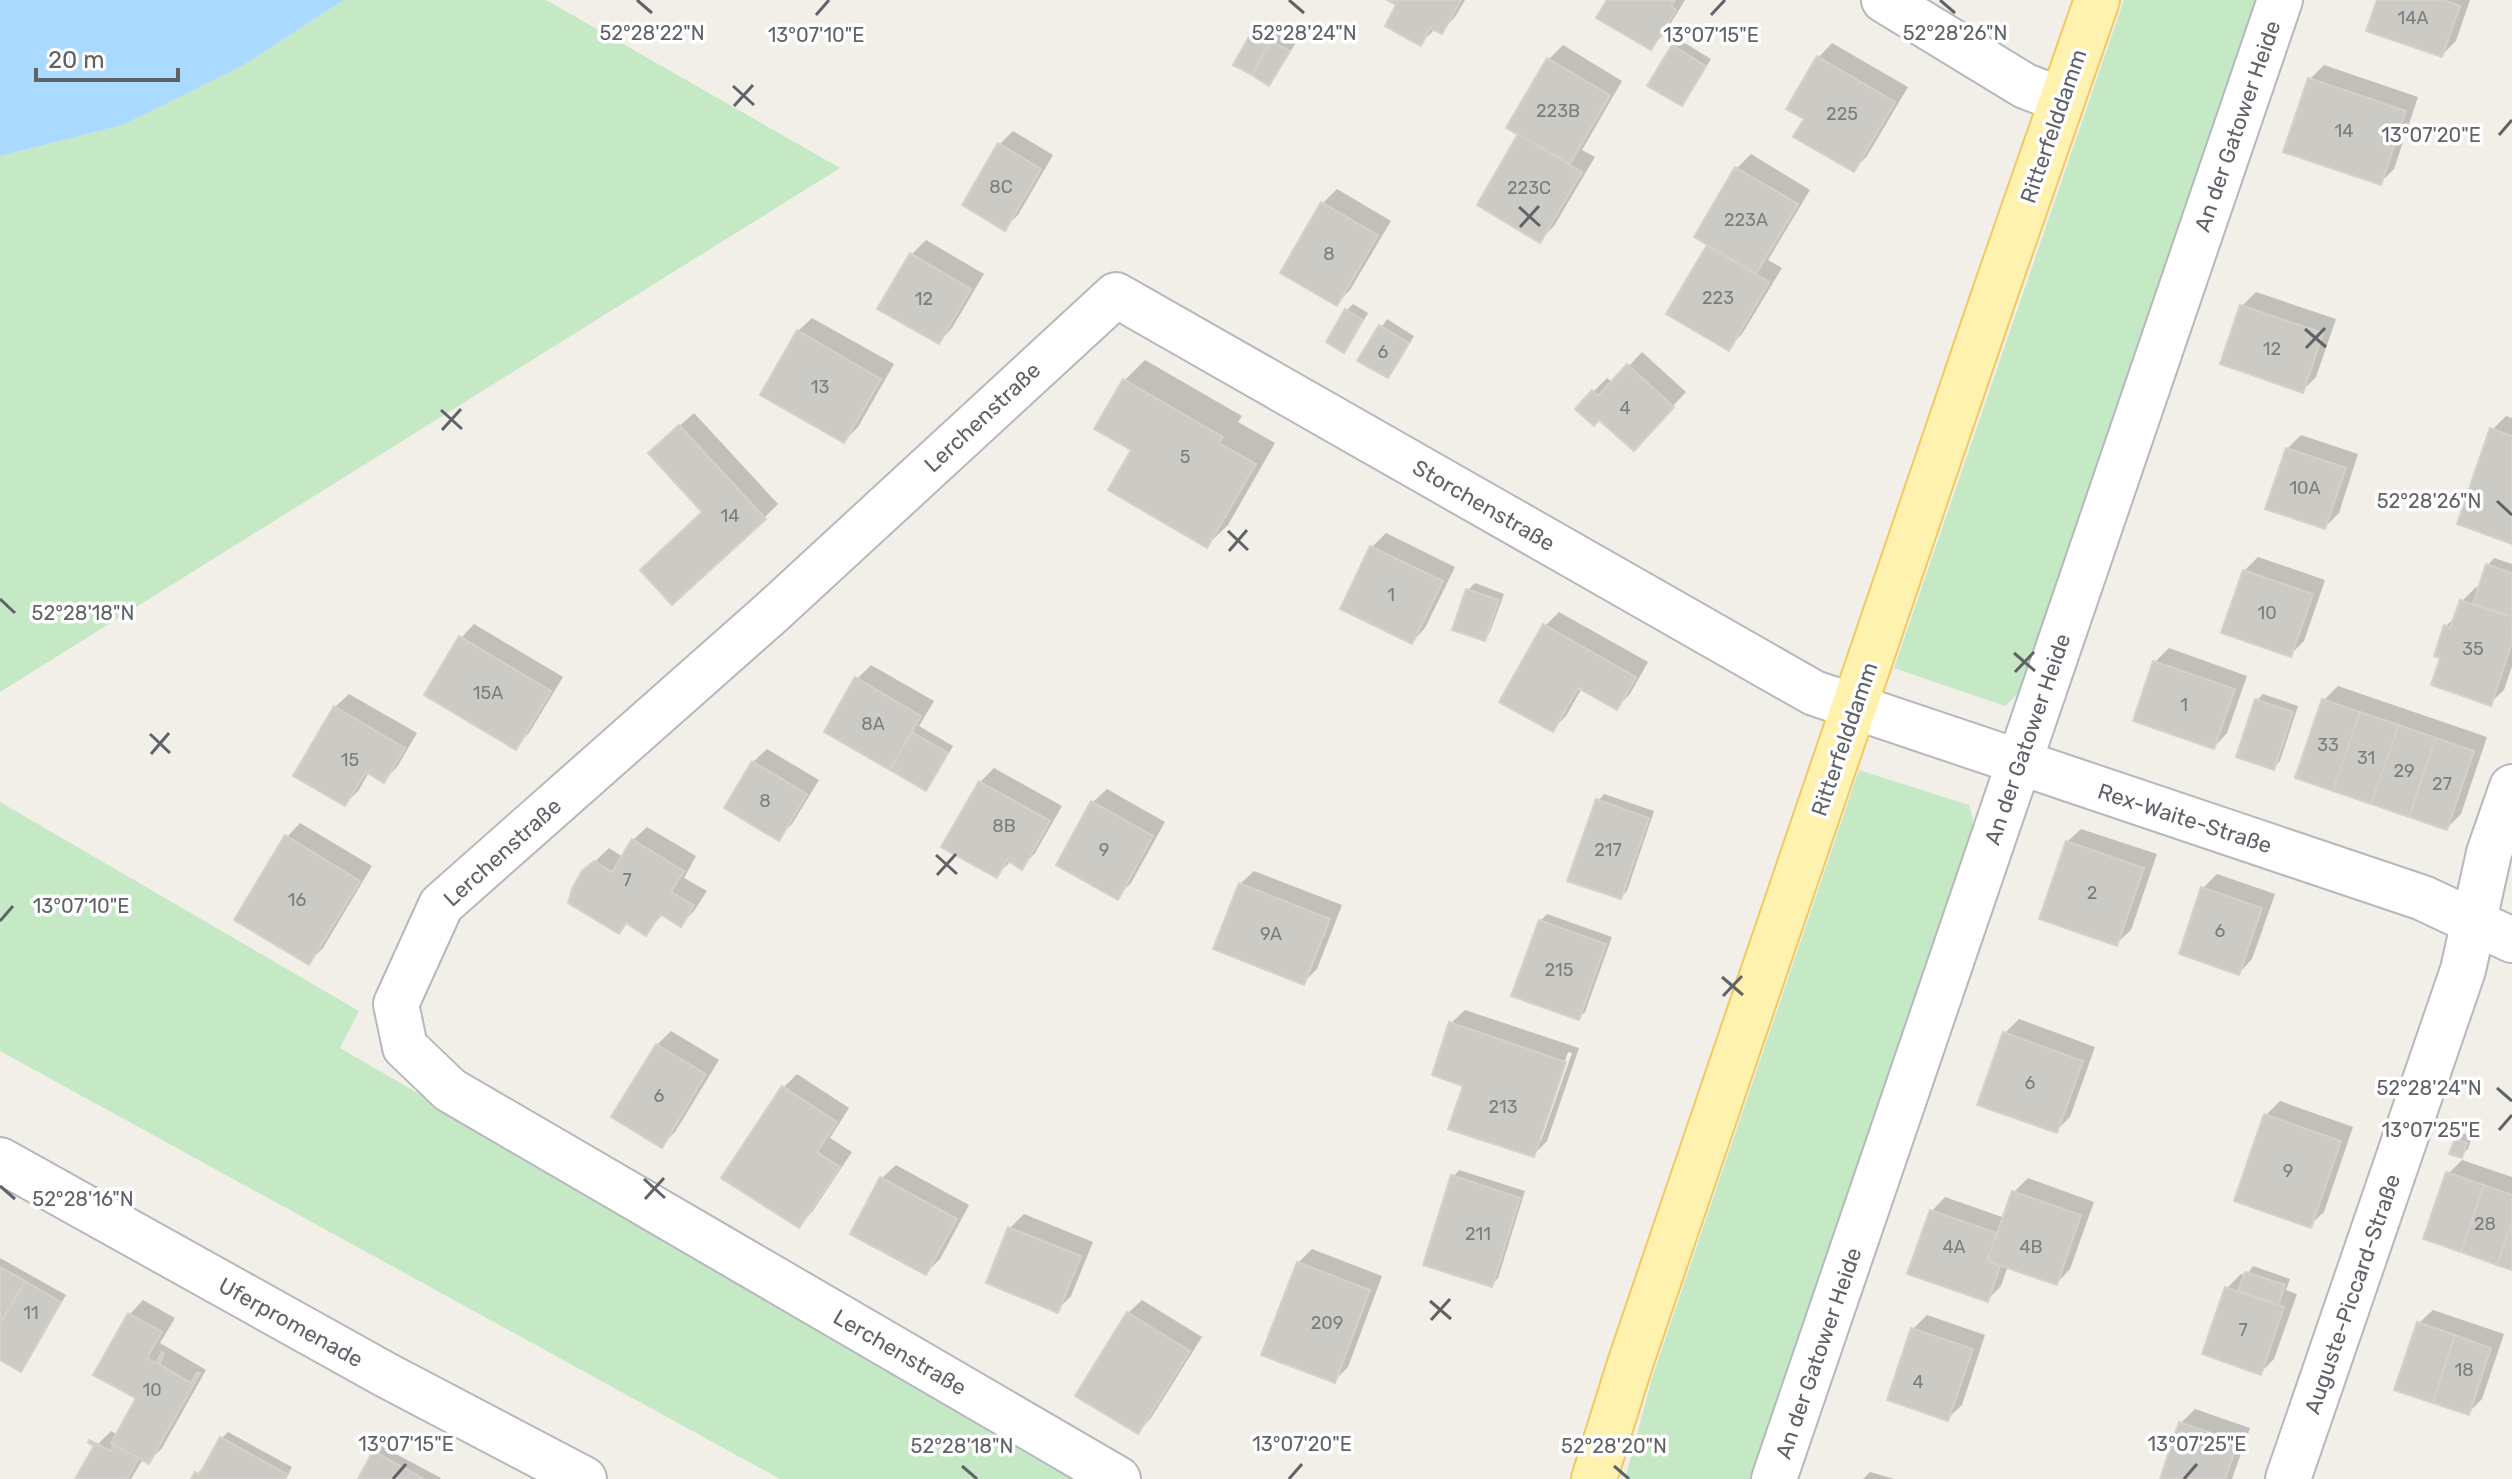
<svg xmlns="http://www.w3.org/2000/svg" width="2512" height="1479" font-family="Rubik,sans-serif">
<rect width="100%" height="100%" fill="#f1efe8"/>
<g fill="#c5e8c5">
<polygon points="344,0 546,0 840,168 0,692 0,156 123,125 242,66"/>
<polygon points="2124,0 2260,0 2021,691 2005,706 1894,668"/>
<polygon points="1859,770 1969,805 1973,820 1973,836 1753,1479 1625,1479 1653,1375"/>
<polygon points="0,802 359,1011 340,1048 1083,1479 780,1479 0,1051"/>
</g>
<polygon fill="#aadaff" points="0,0 344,0 242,66 123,125 0,156"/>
<g fill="#0003" fill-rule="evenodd">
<polygon points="1391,0 1465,0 1455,17 1442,31 1434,30 1420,44 1399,4"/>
<polygon points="1610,0 1685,0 1664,34 1650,48"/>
<polygon points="2379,0 2470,0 2456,41 2442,55"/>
<polygon points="1261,25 1295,44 1275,77 1269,84 1255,32"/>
<polygon points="1680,40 1711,59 1688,97 1681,103 1673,46"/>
<polygon points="1832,43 1908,87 1867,156 1854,170 1807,118 1789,108 1819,57"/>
<polygon points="1563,45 1622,81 1582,150 1595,157 1554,226 1540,240 1521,133 1509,127 1549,59"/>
<polygon points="2324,65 2418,97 2394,169 2380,183 2310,79"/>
<polygon points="1013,131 1053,155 1018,215 1004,228 999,145"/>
<polygon points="1751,154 1810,190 1768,260 1782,268 1742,334 1728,348 1669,313 1710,244 1696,236 1737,168"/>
<polygon points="1337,189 1391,221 1350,290 1336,304 1282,272 1323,203"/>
<polygon points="926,240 984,274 952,328 939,342 880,308 912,254"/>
<polygon points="2256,292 2336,319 2316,377 2302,391 2242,306"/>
<polygon points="1353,304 1368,313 1350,344 1343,350 1329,341 1347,310"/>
<polygon points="812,318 894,364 858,427 844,441 798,331"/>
<polygon points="1387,319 1414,336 1394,370 1387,376 1360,360"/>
<polygon points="1642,352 1686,392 1634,448 1593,392 1607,378 1613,383"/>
<polygon points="1145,360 1242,416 1238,422 1275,443 1228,525 1207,545 1134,450 1125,380"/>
<polygon points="694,413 778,504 764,518 705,512 665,439"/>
<polygon points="2506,416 2512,418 2512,542 2492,430"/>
<polygon points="2301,435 2358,454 2339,513 2325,527 2287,449"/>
<polygon points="1386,533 1455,567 1425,628 1412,642 1342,608 1372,547"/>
<polygon points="2258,557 2325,580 2304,641 2291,654 2244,571"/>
<polygon points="2494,558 2512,564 2512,666 2504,690 2490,703 2442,656 2446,626 2457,615 2462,601 2476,587 2480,588 2488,565"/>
<polygon points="1475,583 1504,594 1490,632 1484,639 1468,590"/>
<polygon points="1559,612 1648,662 1630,694 1616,708 1582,688 1566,716 1552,730 1545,626"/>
<polygon points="474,624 563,677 529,733 515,747 461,638"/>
<polygon points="2169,648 2247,676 2227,733 2214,747 2155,662"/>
<polygon points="871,665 934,701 919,726 953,746 932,782 925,789 827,732 857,679"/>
<polygon points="2338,686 2487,737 2461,814 2447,828 2298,776 2324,700"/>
<polygon points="349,694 417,733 397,767 384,780 369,772 359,790 345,804 335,707"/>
<polygon points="2263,694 2298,706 2280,761 2273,768 2257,700"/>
<polygon points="767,749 819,780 792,824 778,838 753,762"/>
<polygon points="994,768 1062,806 1035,853 1022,867 1011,861 997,875 980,782"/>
<polygon points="1107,789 1165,822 1131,883 1117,897 1093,802"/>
<polygon points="1604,794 1654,811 1627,891 1621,897 1598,801"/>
<polygon points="300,823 372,866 323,948 309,962 287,837"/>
<polygon points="647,827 696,856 684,878 707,891 694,911 681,924 663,914 646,933 628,922 619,931 584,872 609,848 623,857 633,840"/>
<polygon points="2081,829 2157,854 2131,930 2117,943 2067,842"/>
<polygon points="1254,871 1342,905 1317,969 1303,983 1240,884"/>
<polygon points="2217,874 2275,894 2252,959 2239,973 2203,888"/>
<polygon points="1547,914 1612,937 1585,1012 1578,1018 1540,921"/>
<path d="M1465,1010L1579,1048L1547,1141L1533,1155L1451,1023ZM1568,1052L1572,1053L1541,1141H1537Z"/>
<polygon points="2019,1019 2095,1047 2070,1117 2056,1131 2005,1033"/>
<polygon points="671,1031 719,1060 675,1132 661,1146 657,1045"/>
<polygon points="797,1074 849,1108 830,1138 852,1152 812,1212 799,1226 783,1088"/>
<polygon points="2280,1101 2353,1127 2324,1212 2310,1225 2266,1115"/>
<polygon points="2463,1133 2472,1137 2468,1149 2461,1155 2457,1140"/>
<polygon points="2462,1160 2512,1177 2512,1267 2448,1174"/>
<polygon points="896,1165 969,1205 940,1259 926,1273 882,1178"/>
<polygon points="1459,1170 1525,1191 1498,1278 1492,1285 1453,1177"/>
<polygon points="2028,1178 2094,1202 2070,1269 2057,1283 2008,1266 2001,1286 1987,1300 1932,1211 1945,1197 2005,1218 2014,1192"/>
<polygon points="1024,1214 1093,1242 1071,1296 1057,1310 1010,1228"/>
<polygon points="1312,1249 1382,1276 1348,1367 1334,1381 1298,1263"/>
<polygon points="0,1258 66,1295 27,1363 20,1370 0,1358"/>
<polygon points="2253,1266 2290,1279 2286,1290 2297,1294 2274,1359 2260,1373 2227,1288 2241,1274 2246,1276"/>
<polygon points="143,1300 175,1318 160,1343 206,1370 162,1448 148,1462 143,1459 131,1479 78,1479 97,1445 111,1431 118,1435 139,1398 130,1314"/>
<polygon points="1142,1300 1202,1337 1151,1418 1138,1432 1128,1313"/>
<polygon points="2433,1310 2504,1334 2482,1399 2468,1413 2419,1323"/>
<polygon points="1927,1315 1985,1335 1962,1405 1948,1418 1913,1329"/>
<polygon points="2195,1409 2250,1428 2232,1479 2162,1479 2181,1423"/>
<polygon points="228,1432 292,1467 286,1479 193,1479 203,1467 205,1469 222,1438"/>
<polygon points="381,1446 441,1478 440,1479 360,1479 375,1452"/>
<polygon points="1870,1472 1894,1479 1863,1479"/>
</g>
<g fill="#cccac5" stroke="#d6d1c6" stroke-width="2">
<polygon points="1387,0 1461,0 1442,34 1430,28 1421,46 1385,26 1396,5"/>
<polygon points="1607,0 1675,0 1671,6 1676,10 1651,50 1596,18"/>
<polygon points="2377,0 2444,0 2460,6 2442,57 2366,31"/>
<polygon points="1253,30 1271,41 1252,75 1233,65"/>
<polygon points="1271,41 1290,51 1269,86 1252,75"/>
<polygon points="1672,45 1706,66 1682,106 1647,86"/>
<polygon points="1817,56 1895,102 1854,172 1793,137 1804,119 1786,109"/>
<polygon points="1547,58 1610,95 1570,164 1506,128"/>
<polygon points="2308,78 2406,111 2381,185 2283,152"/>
<polygon points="1518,134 1582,172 1540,243 1477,205"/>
<polygon points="998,143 1041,169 1005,231 962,205"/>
<polygon points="1735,167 1798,204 1756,274 1694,237"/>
<polygon points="1321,202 1378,235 1337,306 1280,273"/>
<polygon points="1707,245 1769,282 1729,351 1666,314"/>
<polygon points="910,253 971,289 939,344 877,309"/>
<polygon points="2240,305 2323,333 2303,393 2220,364"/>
<polygon points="1345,309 1363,320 1344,353 1326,342"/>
<polygon points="1379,325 1409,343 1388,378 1357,361"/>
<polygon points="797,330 881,379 844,443 760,395"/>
<polygon points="1627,364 1674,407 1634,451 1599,420 1594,426 1575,409 1592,390 1598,396"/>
<polygon points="1123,379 1223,437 1219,443 1256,464 1207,548 1108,490 1131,450 1094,429"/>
<polygon points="679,425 766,519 672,605 640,570 702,512 648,453"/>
<polygon points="2490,428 2512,436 2512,544 2457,524"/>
<polygon points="2286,448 2346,468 2325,529 2265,509"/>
<polygon points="1370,546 1443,581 1412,644 1340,609"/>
<polygon points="2486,564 2512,573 2512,617 2473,604"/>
<polygon points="2243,570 2313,594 2291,657 2221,633"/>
<polygon points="1466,589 1499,600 1485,641 1452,630"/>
<polygon points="2460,600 2512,617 2512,642 2491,706 2431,685 2440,658 2434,656 2444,625 2450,628"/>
<polygon points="1543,624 1636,677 1617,710 1578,688 1553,732 1499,702"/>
<polygon points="459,636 551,691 516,750 424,695"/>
<polygon points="2153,661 2235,689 2214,749 2133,721"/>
<polygon points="855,677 921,716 890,770 824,732"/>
<polygon points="2255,699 2293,712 2274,770 2236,757"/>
<polygon points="2322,699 2360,712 2333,791 2295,778"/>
<polygon points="334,706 405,748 384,783 366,772 345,806 293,776"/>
<polygon points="2360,712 2399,725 2371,804 2333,791"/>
<polygon points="2399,725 2436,738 2409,817 2371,804"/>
<polygon points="912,732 948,753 926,791 890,770"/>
<polygon points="2436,738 2474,751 2447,830 2409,817"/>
<polygon points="752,761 807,794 779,841 724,808"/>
<polygon points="979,781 1050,821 1022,870 1007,860 997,878 941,847"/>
<polygon points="1596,799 1649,818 1621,899 1567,881"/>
<polygon points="1091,801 1153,836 1118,900 1056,865"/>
<polygon points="285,835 360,881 309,965 234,920"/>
<polygon points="632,839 684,871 671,892 694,905 681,927 660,914 646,936 626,923 619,934 568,903 572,889 582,871 594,861 612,872"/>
<polygon points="2066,841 2144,868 2117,946 2039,919"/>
<polygon points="1239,883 1330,919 1304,985 1213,949"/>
<polygon points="2201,887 2262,908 2239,975 2179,954"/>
<polygon points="1539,920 1606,944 1579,1020 1511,996"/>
<polygon points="1449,1022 1566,1062 1534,1157 1448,1129 1463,1086 1432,1075"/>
<polygon points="2003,1032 2083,1061 2057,1133 1977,1105"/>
<polygon points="656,1044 706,1074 662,1148 611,1117"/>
<polygon points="782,1086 837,1122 817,1152 840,1167 799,1228 721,1178"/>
<polygon points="2264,1114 2341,1141 2311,1228 2234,1201"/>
<polygon points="2455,1139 2467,1143 2462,1158 2449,1154"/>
<polygon points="2446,1172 2484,1185 2461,1252 2423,1239"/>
<polygon points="1451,1175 1520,1198 1492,1287 1423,1265"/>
<polygon points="880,1177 957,1219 926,1275 850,1234"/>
<polygon points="2484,1185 2512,1195 2512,1223 2497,1265 2461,1252"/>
<polygon points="2012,1191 2081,1215 2057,1285 1987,1261"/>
<polygon points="1930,1210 1997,1233 1987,1261 2000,1266 1988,1302 1907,1274"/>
<polygon points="2512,1223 2512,1270 2497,1265"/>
<polygon points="1008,1227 1081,1256 1058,1313 986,1283"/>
<polygon points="1297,1262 1370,1290 1335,1383 1261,1355"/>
<polygon points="0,1267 25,1281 0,1324"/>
<polygon points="2245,1272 2285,1285 2278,1305 2238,1291"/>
<polygon points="25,1281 61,1302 21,1372 0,1360 0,1324"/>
<polygon points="2225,1287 2284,1307 2261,1375 2202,1354"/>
<polygon points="1127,1312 1190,1351 1138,1434 1075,1396"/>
<polygon points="128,1313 162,1332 147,1358 156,1363 162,1352 164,1354 159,1364 191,1383 197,1372 200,1373 149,1464 111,1443 136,1398 93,1375"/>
<polygon points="2417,1322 2455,1335 2433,1403 2394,1390"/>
<polygon points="1911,1328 1973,1349 1948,1421 1887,1400"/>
<polygon points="2455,1335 2491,1348 2469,1415 2433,1403"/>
<polygon points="2179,1422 2238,1442 2225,1479 2160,1479"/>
<polygon points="220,1437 287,1474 284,1479 191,1479 195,1472 199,1475"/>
<polygon points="89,1440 110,1451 114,1445 139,1458 127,1479 75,1479 94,1446 88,1443"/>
<polygon points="373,1451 424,1479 358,1479"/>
</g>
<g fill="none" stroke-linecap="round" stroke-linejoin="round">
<g stroke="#b5b8bc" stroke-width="48">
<g id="minor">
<polyline points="1884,0 2025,86 2062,100"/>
<polyline points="0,1160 386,1375 584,1479"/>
<polyline points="1118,1479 450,1090 405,1047 396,1004 441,905 771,613 1116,295 1814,693 2423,898 2512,940"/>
<polyline points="1774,1479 2280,0"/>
<polyline points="2288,1479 2463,970 2489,853 2512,787"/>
</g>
</g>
<g stroke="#f2c960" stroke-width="48">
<polyline id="major" points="1594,1479 1630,1364 1995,293 2097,0"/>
</g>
<use href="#minor" stroke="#fff" stroke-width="44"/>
<use href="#major" stroke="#fff2af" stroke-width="44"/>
</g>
<path fill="none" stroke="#5f6368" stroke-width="3" d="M637,0L652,13M1289,0L1304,13M1940,0L1955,13M816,15L829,0M1711,15L1725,0M733,86L754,105M734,106L753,85M2499,135L2512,120M1519,207L1540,226M1520,227L1539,206M2305,329L2326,347M2306,348L2325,328M441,410L462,429M442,430L461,409M2497,501L2512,515M1228,531L1248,550M1229,551L1247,530M0,599L15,613M2014,653L2035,671M2015,672L2034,652M150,734L170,753M151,754L169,733M936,855L957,874M937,875L956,854M0,921L13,906M1722,977L1743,995M1723,996L1742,976M2497,1088L2512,1101M2499,1130L2512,1115M644,1179L665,1198M0,1186L15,1199M645,1199L664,1178M1430,1301L1451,1319M1431,1320L1450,1299M962,1466L977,1479M1614,1466L1629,1479M393,1479L406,1464M1289,1479L1302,1464M2184,1479L2197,1464"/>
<g text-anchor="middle" stroke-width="7" stroke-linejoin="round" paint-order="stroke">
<g font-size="18" fill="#7a7d7f">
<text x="2413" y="24">14A</text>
<text x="1558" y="117">223B</text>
<text x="1842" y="120">225</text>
<text x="2344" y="137">14</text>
<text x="1001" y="193">8C</text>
<text x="1529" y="194">223C</text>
<text x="1746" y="226">223A</text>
<text x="1329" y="260">8</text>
<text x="1718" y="304">223</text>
<text x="924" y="305">12</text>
<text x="2272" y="355">12</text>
<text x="1383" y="358">6</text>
<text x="820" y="393">13</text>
<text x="1625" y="414">4</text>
<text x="1185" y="463">5</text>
<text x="2305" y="494">10A</text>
<text x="730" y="522">14</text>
<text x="1391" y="601">1</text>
<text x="2267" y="619">10</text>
<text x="2473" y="655">35</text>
<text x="488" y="699">15A</text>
<text x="2184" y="711">1</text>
<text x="873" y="730">8A</text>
<text x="2328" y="751">33</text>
<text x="2366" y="764">31</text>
<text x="350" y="766">15</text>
<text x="2404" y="777">29</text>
<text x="2442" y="790">27</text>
<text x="765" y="807">8</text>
<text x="1004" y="832">8B</text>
<text x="1104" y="856">9</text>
<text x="1608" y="856">217</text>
<text x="627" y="886">7</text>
<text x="2092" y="899">2</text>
<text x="297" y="906">16</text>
<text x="2220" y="937">6</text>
<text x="1271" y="940">9A</text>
<text x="1559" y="976">215</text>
<text x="2030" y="1089">6</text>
<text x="659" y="1102">6</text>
<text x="1503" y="1113">213</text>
<text x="2288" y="1177">9</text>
<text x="2485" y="1230">28</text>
<text x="1478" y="1240">211</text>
<text x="1954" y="1253">4A</text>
<text x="2031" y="1253">4B</text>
<text x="31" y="1319">11</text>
<text x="1327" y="1329">209</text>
<text x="2243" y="1336">7</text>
<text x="2464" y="1376">18</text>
<text x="1918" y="1388">4</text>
<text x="152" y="1396">10</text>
</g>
<g font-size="22" fill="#5f6368" stroke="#fff">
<text transform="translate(2053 126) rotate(-71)" y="8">Ritterfelddamm</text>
<text transform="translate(2237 126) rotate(-71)" y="8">An der Gatower Heide</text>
<text transform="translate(982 417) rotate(-43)" y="8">Lerchenstraße</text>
<text transform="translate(1484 505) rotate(30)" y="8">Storchenstraße</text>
<text transform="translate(1844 739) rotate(-71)" y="8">Ritterfelddamm</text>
<text transform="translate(2027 739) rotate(-71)" y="8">An der Gatower Heide</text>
<text transform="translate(2185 818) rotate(18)" y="8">Rex-Waite-Straße</text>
<text transform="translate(502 852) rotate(-42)" y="8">Lerchenstraße</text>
<text transform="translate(2352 1294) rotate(-71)" y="8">Auguste-Piccard-Straße</text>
<text transform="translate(291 1322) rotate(29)" y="8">Uferpromenade</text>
<text transform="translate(900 1352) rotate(30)" y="8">Lerchenstraße</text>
<text transform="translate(1818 1353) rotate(-71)" y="8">An der Gatower Heide</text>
</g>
</g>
<g font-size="20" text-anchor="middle" fill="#5f6368" stroke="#fff" stroke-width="7" stroke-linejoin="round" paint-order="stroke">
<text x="652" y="40">52°28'22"N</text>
<text x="1304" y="40">52°28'24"N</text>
<text x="1955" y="40">52°28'26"N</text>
<text x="816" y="42">13°07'10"E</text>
<text x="1711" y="42">13°07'15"E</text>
<text x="2431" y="142">13°07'20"E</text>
<text x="2429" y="508">52°28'26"N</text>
<text x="83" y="620">52°28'18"N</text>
<text x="81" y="913">13°07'10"E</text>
<text x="2429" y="1095">52°28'24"N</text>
<text x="2431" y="1137">13°07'25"E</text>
<text x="83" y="1206">52°28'16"N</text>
<text x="406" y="1451">13°07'15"E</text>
<text x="1302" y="1451">13°07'20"E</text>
<text x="2197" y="1451">13°07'25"E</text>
<text x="962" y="1453">52°28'18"N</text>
<text x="1614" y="1453">52°28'20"N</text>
</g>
<path d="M36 68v12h142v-12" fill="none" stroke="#5f6368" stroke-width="4"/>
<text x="48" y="68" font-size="24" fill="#5f6368" stroke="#ffffff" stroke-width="6" paint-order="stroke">20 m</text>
</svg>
